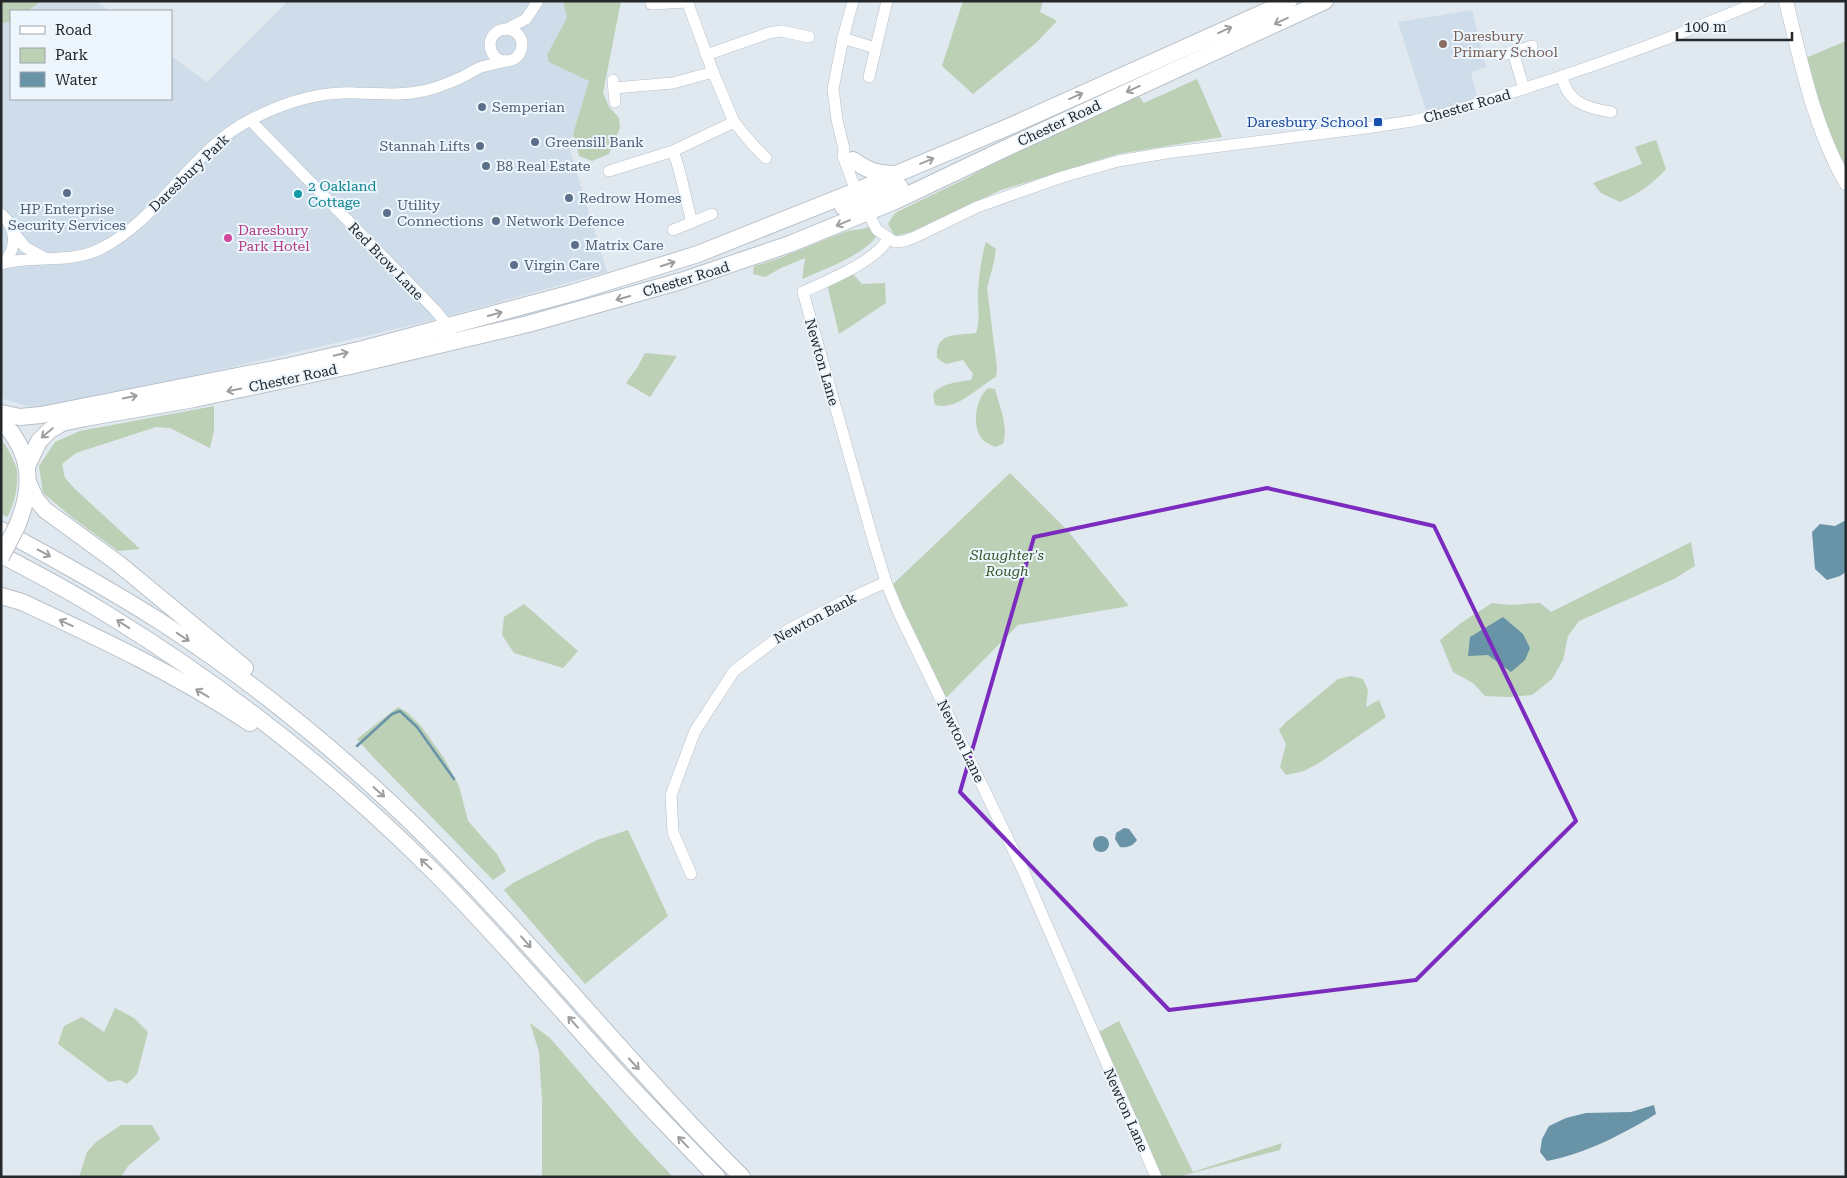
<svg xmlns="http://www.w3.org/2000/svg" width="1847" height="1178" font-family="'Roboto Serif',serif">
<rect width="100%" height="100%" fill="#e0e8f0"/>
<g fill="#cfddea">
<polygon points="42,1 95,1 110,11 27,11"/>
<polygon points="288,1 614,1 607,36 589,81 569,147 607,272 442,318 44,411 3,399 1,397 1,23 11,22 11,99 171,99 171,56 207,82"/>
<polygon points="1472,10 1486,67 1471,72 1478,100 1427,114 1398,22"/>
</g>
<g fill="#bbd0b4">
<polygon points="1,1 42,1 27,11 11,11 11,22 1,23"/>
<polygon points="563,1 621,1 603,93 609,107 619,118 620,128 609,154 592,161 579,156 573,134 589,81 549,62 547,55 567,18"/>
<polygon points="963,1 1043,1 1040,12 1057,21 1036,43 973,94 942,66"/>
<polygon points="1846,41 1846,165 1839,167 1803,59"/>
<polygon points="1197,79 1222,137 1118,154 1001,190 911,232 895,236 888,224 895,213 969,177 1007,155 1139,96 1144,103"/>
<path d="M1656,140L1666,169C1651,185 1640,193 1620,202L1601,193L1593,183L1642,164L1635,147Z"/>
<path d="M871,226L876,237C861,256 825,269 802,279L805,258L781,268L765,277L753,274L754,266C785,258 814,243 845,232C854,229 861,231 871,226Z"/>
<path d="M986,242L996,249L994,262L987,288L997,368L996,377C977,387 958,411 935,405L933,394C941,383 958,382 971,380L973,374L963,360L946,364L937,358C935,331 957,336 976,333C981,320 977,307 978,293C979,276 981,258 986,242Z"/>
<polygon points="852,273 862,284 885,283 886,303 839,334 827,284"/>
<polygon points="645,353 677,356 650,397 626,383 637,368"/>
<path d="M988,388L995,389C999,406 1009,426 1003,444L995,447C992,445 987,443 984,441C971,429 975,399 988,388Z"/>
<polygon points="214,406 214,431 210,448 170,428 156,427 76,453 62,464 65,478 75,489 140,549 118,551 73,518 43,493 39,466 55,442 80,431"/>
<path d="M1,439C7,447 13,458 16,467C20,480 14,507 7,517L1,514Z"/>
<polygon points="1010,473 1067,530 1129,606 1018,625 945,699 890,587"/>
<polygon points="1691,542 1695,566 1674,579 1579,621 1568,636 1563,660 1552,679 1532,695 1509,697 1485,696 1473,683 1453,672 1440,640 1461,623 1492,603 1509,605 1540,603 1551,612"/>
<polygon points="524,604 578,651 563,668 514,653 502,635 504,617"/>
<polygon points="1351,676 1363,679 1368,690 1366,707 1379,700 1386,717 1319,763 1304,771 1286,775 1280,767 1286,744 1279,730 1285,723 1338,679"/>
<polygon points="398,707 408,713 421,726 444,758 459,786 468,821 497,854 506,871 493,880 374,758 357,739"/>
<polygon points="628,830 668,916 585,984 504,890 513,883 597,840"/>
<polygon points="115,1008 134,1018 148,1032 137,1074 127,1084 120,1080 109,1082 58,1044 64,1026 82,1017 104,1032"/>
<polygon points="1119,1021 1193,1172 1282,1143 1280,1150 1177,1177 1160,1177 1099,1032"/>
<polygon points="530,1023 550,1038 639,1141 673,1177 542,1177 542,1100 539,1052"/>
<polygon points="121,1125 152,1125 160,1139 128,1166 121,1177 79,1177 87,1152 96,1142"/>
</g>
<g fill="#6993a7">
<polygon points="1846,520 1846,572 1840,576 1827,580 1815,569 1812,532 1820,524 1835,526"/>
<polygon points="1503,617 1523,634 1530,648 1525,660 1511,672 1488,655 1468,656 1470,637"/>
<path d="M1124,828L1129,829L1137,840C1133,846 1127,848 1120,847L1115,839L1116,833Z"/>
<circle cx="1101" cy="844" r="8"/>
<path d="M1654,1105L1656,1114C1623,1134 1585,1154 1547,1161L1540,1152L1542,1139L1549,1126L1566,1118L1586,1113L1631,1112Z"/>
</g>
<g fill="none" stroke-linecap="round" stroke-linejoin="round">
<polyline stroke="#6993a7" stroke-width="2.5" points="357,746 392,714 400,711 417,727 454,779"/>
<g stroke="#b8c0c8" stroke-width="12">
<g id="minor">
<polyline points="687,1 713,72 734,122 753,145 766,158"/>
<path d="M853,1L843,38L833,89L837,120L844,149L843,156L856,191L877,230L895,242L904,241L915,237L977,207L1062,177L1118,161L1166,153L1366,128L1412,121L1440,115C1549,82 1656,46 1760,1"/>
<polyline points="651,4 687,2"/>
<circle cx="506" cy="45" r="16"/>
<polyline points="505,30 526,19 538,1"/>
<polyline points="843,38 875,48"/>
<polyline points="706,55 769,33 781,31 809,37"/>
<polyline points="1499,55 1513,52"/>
<path d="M1562,76C1567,103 1587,108 1611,112"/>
<polyline points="869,77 887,1"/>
<polyline points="613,80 615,102"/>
<polyline points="614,88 673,83 713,72"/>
<polyline points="1524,89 1513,52 1532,46"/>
<polyline points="250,120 435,310 448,326 450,333"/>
<path d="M673,151C682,174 685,198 692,222"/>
<polyline points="609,171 673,151 734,122"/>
<path d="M1,214C17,228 18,249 2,264"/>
<polyline points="673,230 712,214"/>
<polyline points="14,233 25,247 45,258"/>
<path d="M888,239C875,262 828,280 803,292L874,543L886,582L898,611L1022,868L1156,1177"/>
<path d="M4,263C36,255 70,264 100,249C161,219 191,149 252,119C285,102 320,91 357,93C377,93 397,96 417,92C432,90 447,84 460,78C467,75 474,70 481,67C489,65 498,63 506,61"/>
<polyline points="691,874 673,832 671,795 695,731 734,671 788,630 842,602 886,582"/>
</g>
</g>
<g stroke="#b8c0c8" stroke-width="15">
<path id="major" d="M1786,1C1801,63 1814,127 1846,183"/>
</g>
<g stroke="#b8c0c8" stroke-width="18">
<g id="highway">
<path d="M853,160C868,171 876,173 895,174"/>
<polyline points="843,207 900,187"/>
<polyline points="1,413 20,417 41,415 289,366 363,349 572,293 698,254 856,191 1015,124 1289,1"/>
<path d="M1,420C32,453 34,485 17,526"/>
<polyline points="27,466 39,441 50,430 62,423 85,418 194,399 350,366 528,324 681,281 790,244 895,201 1019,142 1325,1"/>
<polyline points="28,482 35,498 45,510 119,564 245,668"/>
<path d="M1,530C55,559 109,589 161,622C244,676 323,739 395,807C518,923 622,1058 742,1177"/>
<path d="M1,555C38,574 75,594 110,616C227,688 336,774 433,871C494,932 550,998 608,1062C643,1101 680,1139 717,1177"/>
<path d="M1,596L22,602C101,639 176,674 250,723"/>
</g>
</g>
<use href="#minor" stroke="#fff" stroke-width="11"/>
<use href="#major" stroke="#fff" stroke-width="14"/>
<use href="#highway" stroke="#fff" stroke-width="16"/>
<g stroke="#b8c0c8" stroke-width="18" stroke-linecap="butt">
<polyline id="highway-bridge" points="1,557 17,526"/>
</g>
<use href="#highway-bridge" stroke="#fff" stroke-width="16"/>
</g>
<defs><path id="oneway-shaft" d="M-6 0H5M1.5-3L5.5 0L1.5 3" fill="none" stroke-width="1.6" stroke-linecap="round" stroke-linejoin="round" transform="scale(1.25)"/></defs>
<g stroke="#9d9ea0">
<use href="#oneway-shaft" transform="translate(1281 21) rotate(155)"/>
<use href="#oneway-shaft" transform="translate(1225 30) rotate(-24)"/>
<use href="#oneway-shaft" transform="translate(1133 89) rotate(155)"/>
<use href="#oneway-shaft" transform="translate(1076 96) rotate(-24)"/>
<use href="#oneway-shaft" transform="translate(927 161) rotate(-23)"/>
<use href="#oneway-shaft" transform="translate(843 223) rotate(157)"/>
<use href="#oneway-shaft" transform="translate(668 264) rotate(-18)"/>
<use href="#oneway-shaft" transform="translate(623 298) rotate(164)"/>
<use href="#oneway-shaft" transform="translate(495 314) rotate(-15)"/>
<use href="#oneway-shaft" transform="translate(341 354) rotate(-13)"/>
<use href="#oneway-shaft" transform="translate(234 390) rotate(168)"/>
<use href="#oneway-shaft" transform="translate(130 397) rotate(-11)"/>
<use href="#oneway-shaft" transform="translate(47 433) rotate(140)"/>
<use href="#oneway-shaft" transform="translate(44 553) rotate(28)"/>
<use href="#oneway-shaft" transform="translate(66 623) rotate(-155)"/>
<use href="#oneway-shaft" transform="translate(123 624) rotate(-147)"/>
<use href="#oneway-shaft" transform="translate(183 637) rotate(34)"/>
<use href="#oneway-shaft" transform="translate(202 693) rotate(-149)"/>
<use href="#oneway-shaft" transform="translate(379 792) rotate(42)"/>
<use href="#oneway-shaft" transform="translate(426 864) rotate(-137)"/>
<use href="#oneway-shaft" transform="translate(526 942) rotate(49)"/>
<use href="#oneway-shaft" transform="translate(573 1022) rotate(-132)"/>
<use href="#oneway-shaft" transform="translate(634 1064) rotate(47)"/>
<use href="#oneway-shaft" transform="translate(683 1142) rotate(-134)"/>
</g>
<path fill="none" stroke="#7b2cbf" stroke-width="4" stroke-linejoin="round" d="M1267,488L1434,526L1576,821L1416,980L1169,1010L960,792L1034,537Z"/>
<circle fill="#8d6e63" stroke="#edf6fd" stroke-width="2" cx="1443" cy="44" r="5"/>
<g fill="#5c6f8a" stroke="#edf6fd" stroke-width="2">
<circle cx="482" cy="107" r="5"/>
<circle cx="535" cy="142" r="5"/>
<circle cx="480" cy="146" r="5"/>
<circle cx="486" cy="166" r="5"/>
<circle cx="67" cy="193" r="5"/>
<circle cx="569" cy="198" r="5"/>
<circle cx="387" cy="213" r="5"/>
<circle cx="496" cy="221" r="5"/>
<circle cx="575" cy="245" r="5"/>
<circle cx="514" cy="265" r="5"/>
</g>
<rect fill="#1a4fb4" stroke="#edf6fd" stroke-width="2" x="1373" y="117" width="10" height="10" rx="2.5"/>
<circle fill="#0f9aa8" stroke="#edf6fd" stroke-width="2" cx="298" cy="194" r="5"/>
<circle fill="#d1479c" stroke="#edf6fd" stroke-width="2" cx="228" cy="238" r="5"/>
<g text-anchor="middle" stroke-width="4" stroke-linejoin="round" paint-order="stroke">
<g font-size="14" fill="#785e54" stroke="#edf6fd" text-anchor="start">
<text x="1453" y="41">Daresbury<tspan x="1453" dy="16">Primary School</tspan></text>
</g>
<g font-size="14" fill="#25282b" stroke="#edf6fd">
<text transform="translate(1467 106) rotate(-16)" y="5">Chester Road</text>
<text transform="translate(1059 123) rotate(-25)" y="5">Chester Road</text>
<text transform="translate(189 173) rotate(-44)" y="5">Daresbury Park</text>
<text transform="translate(386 261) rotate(46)" y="5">Red Brow Lane</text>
<text transform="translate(686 279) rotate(-17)" y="5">Chester Road</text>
<text transform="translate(822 362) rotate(74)" y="5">Newton Lane</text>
<text transform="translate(293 378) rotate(-12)" y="5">Chester Road</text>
<text transform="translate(815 618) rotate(-28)" y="5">Newton Bank</text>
<text transform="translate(961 741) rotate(64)" y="5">Newton Lane</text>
<text transform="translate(1126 1110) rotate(66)" y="5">Newton Lane</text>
</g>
<g font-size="14" fill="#4e5e75" stroke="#edf6fd" text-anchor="start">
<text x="492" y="112">Semperian</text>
<text x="545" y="147">Greensill Bank</text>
<text x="470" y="151" text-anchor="end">Stannah Lifts</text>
<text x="496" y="171">B8 Real Estate</text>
<text x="579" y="203">Redrow Homes</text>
<text x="397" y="210">Utility<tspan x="397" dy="16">Connections</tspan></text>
<text x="67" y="214" text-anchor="middle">HP Enterprise<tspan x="67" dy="16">Security Services</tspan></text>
<text x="506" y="226">Network Defence</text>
<text x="585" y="250">Matrix Care</text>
<text x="524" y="270">Virgin Care</text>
</g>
<g font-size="14" fill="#164399" stroke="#edf6fd" text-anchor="end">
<text x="1368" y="127">Daresbury School</text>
</g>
<g font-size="14" fill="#0d838f" stroke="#edf6fd" text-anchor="start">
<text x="308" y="191">2 Oakland<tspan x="308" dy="16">Cottage</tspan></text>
</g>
<g font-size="14" fill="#b23c85" stroke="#edf6fd" text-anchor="start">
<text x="238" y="235">Daresbury<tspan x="238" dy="16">Park Hotel</tspan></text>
</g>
<g font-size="14" font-style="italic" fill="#335626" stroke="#edf6fd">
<text x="1007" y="560">Slaughter's<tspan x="1007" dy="16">Rough</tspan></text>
</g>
</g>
<rect width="1847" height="1178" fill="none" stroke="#25282b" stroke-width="5"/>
<rect x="10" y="10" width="162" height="90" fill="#edf6fd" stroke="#9da4a9"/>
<rect x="20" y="26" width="25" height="8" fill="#ffffff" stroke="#9da4a9"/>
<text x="55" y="35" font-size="15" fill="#25282b">Road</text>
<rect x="20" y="48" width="25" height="15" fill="#bbd0b4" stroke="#9da4a9"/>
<text x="55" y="60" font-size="15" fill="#25282b">Park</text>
<rect x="20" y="72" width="25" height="15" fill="#6993a7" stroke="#9da4a9"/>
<text x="55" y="85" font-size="15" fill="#25282b">Water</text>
<path d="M1677 32v8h115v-8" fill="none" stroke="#25282b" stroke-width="2.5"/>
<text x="1684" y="32" font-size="15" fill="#25282b" stroke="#edf6fd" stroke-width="4" paint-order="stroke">100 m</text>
</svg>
